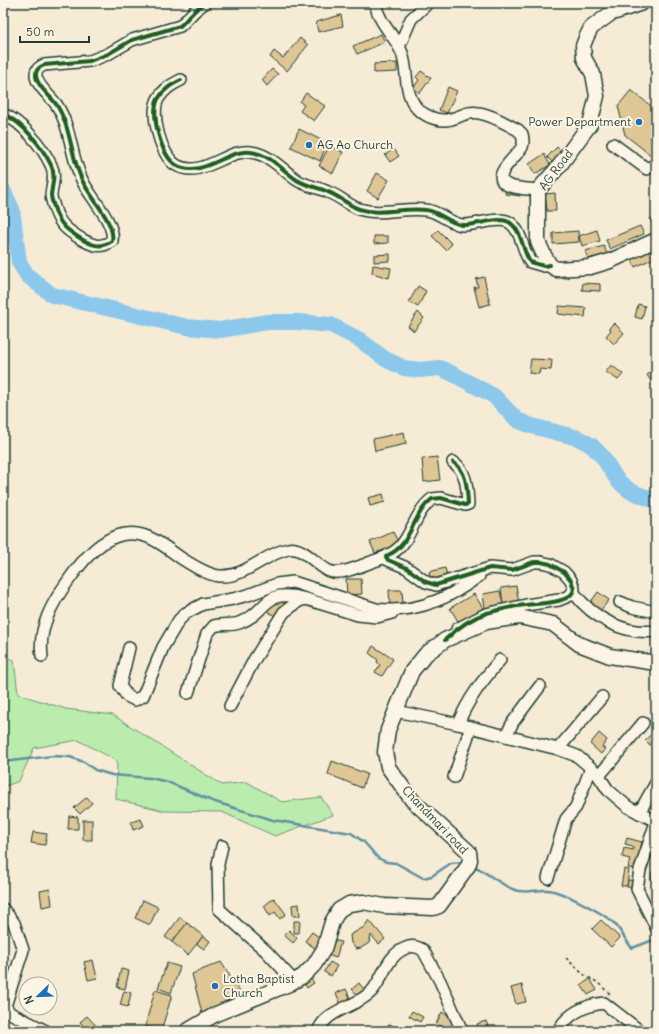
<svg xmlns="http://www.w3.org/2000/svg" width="659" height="1034" font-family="Delius,sans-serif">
<rect width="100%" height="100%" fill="#f6ecd5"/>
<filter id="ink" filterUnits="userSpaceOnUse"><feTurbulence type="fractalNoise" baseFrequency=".025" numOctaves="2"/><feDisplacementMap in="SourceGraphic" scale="8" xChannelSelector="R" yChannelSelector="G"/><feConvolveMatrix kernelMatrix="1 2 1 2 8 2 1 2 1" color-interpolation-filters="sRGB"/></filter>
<g filter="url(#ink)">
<polygon fill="#baedad" stroke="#6c9570" points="3,656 14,660 18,694 66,709 113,715 222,785 247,782 282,802 321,797 333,815 275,836 222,812 165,811 116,799 117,761 78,740 34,748 19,781 3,787"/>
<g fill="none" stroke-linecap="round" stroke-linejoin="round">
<g stroke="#6090a2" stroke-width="2.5">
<polyline points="3,762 53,756 70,757 84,762 95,770 112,775 150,778 168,782 212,801 273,820 351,833 364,842 378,858 386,862 396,863 423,878 432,876 451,863 464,862"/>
<path d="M472,865C487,872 500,885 515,890C527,894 536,889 548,890C564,892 601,912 614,923C621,930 625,940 632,948L656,939"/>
</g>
<polyline stroke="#8cc7ec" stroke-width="16" points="3,190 12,209 19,262 27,275 52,295 187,327 220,330 267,322 299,322 331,325 360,340 385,359 404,368 419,370 440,368 453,374 494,396 517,420 532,426 578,438 591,445 602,456 618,481 630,491 656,501"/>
</g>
<g fill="#dfc695" stroke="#1f3d34">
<polygon points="341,15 343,26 318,32 316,22"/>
<polygon points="381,34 385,42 357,54 353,46"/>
<polygon points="300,38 308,45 287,71 270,57 274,51 283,58"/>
<polygon points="397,63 397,72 374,73 374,64"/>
<polygon points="272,69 278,74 267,86 262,80"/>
<polygon points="421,71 431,78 420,93 413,88 419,80 416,77"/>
<polygon points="448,87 457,91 447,113 439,110"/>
<polygon points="631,90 656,110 656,152 653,157 625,135 618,106"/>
<polygon points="306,93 325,106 314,121 300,111 304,105 300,102"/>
<polygon points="299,129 327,143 320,161 291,147"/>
<polygon points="329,146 343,152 333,173 319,166"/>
<polygon points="557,147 562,152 552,162 547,157"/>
<polygon points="394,149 399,156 390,162 385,155"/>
<polygon points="544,154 550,165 535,174 529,164"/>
<polygon points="377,173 389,180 378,198 367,191"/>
<polygon points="506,187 521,189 520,196 505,194"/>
<polygon points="555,193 556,211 547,211 545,194"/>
<polygon points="656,217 656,231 650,219"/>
<polygon points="640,226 644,234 610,249 606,240"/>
<polygon points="438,230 452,244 446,250 432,236"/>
<polygon points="597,230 600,241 582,246 579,236"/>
<polygon points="578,231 579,242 553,244 553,233"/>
<polygon points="374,236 388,236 388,243 374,244"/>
<polygon points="604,246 607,254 588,259 585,251"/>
<polygon points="654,247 656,257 635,267 631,258"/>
<polygon points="390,254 390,261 374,262 374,255"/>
<polygon points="373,265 391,268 389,278 372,273"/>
<rect x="555" y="271" width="13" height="7"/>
<polygon points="484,277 490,304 479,307 474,287 478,287 476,279"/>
<polygon points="583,283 600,284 600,291 582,290"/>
<polygon points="418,286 426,291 418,307 409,302"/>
<polygon points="638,304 645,306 642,319 635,317"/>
<polygon points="559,306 586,308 585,317 558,314"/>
<polygon points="418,312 424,318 414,331 408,326"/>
<polygon points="614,323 624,333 614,344 606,336 611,330 609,328"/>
<polygon points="531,359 552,360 551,370 540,369 539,374 529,373"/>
<polygon points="611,365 623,374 618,380 606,372"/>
<polygon points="655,370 656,382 653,384 647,375"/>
<polygon points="656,414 656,425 652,416"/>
<polygon points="404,432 406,444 375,451 373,439"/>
<polygon points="437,457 440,480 424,482 422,459"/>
<polygon points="383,494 385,502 370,506 368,498"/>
<polygon points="393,532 398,542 392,545 394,548 385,553 384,550 375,553 370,542"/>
<polygon points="445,568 447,576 431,580 429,572"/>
<polygon points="346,579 361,579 362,594 347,595"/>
<polygon points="455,581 458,588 442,594 440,587"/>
<polygon points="516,586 519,603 503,604 501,588"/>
<polygon points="389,590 402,590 403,604 390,605"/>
<polygon points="500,591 503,604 485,608 483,594"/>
<polygon points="598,592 609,600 600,611 590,603"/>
<polygon points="283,594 290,599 278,618 267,611 273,602 277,604"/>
<polygon points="474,594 483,608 459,623 450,608"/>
<polygon points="373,646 393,659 382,676 375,672 380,665 377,662 378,660 369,653"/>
<polygon points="654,732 656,734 656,742 651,746 645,740"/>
<polygon points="599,733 607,740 602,747 605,749 601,754 590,744"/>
<polygon points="332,761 367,774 362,788 328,774"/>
<polygon points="87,797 92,803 80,814 74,808"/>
<polygon points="69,816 78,817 78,829 68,829"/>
<polygon points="141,819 144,826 133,830 131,822"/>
<rect x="83" y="820" width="9" height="20"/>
<polygon points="33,832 47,834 45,845 31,843"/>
<polygon points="627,838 642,842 636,869 628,868 630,859 622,857 624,848 633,850 633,846 625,844"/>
<polygon points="624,869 629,870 627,886 621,886"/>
<polygon points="652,872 656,873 656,880 651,879"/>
<polygon points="628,880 638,881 637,889 627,887"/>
<polygon points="50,889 52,905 42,907 40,891"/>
<polygon points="274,898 286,914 280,919 275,912 270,916 264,906"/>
<polygon points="143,900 158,907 150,925 135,918"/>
<polygon points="299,904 300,916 293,916 292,905"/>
<polygon points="180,917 187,923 172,942 165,937"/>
<polygon points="369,920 385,939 379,944 371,935 369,943 361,948 356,949 351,943 350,935 364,927"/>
<polygon points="601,920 620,938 611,947 592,929"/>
<polygon points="294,921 300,921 299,933 294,933"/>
<polygon points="187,923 203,936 188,955 172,942"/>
<polygon points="289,930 297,938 293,943 284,935"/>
<polygon points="312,932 323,940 316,949 305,941"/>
<polygon points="203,936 210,941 204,949 197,944"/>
<polygon points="333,940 341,942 336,958 328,955"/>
<polygon points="93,960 97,978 88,980 84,962"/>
<polygon points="221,962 243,997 203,1017 192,974"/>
<polygon points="330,962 337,966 331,976 324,972"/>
<polygon points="167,963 180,967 171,993 158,988"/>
<polygon points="121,969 129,971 125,989 117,987"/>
<polygon points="310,977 314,983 307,988 303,981"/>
<polygon points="590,979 597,990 588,995 581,985"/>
<polygon points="359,983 366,992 359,997 352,989"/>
<polygon points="522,985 526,1002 516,1004 511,988"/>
<polygon points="346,989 351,1000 341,1005 336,993"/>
<polygon points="155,990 172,995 161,1031 145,1026"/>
<polygon points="124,991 131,993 128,1007 120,1005"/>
<polygon points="412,1011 423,1017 420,1022 409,1016"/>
<polygon points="442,1012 457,1020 452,1031 436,1024"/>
<polygon points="87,1016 101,1031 88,1031 80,1022"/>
<polygon points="486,1021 490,1031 479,1031 477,1024"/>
<polygon points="391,1024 395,1031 378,1031"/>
</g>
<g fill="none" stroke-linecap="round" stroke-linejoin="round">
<g stroke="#1f3d34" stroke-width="14">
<g id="minor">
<path d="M375,3C380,26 395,35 402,53C408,70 404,91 415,106C418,111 424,114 430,117C454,127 461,109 479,113C493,115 506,124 518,130L522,134C523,138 524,143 522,147C518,156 486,178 510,186C519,189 530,189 538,190"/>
<polyline points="399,47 411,19 428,3"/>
<path d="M181,80C171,85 164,89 158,99C150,114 161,156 176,165C202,180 228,148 251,152C271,155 281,169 297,180C306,186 318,187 328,192C339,196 348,205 359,209C381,216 403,207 426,210C439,211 448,223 462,225C475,226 498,216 509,222C522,230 522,250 530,262L544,266L550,265"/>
<path d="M3,114C22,122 42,146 51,165C56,175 52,184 51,195C51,199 53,203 54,207C59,225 68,231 83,240C94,246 101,248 112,241C116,224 91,198 83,182C70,157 72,128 56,104C50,96 35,84 36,74C36,69 40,67 44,65L90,61L108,54L132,40L180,26C189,18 194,9 205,3"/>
<polyline points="613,144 647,169 656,164"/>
<path d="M453,462C467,471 467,488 468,504L465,505L441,498L432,499C412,514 412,545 388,555L386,557L388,560L407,568L426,582L436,585L490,568L512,570L534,562H541L550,564L564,572L571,580L574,589L571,595L559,600L526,605L486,614L457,629"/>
<path d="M574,593C593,618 624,635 656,631"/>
<polyline points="620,602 632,607 656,612"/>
<path d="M129,648L120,686L127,696L135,700L143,696L163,647L179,620L186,613L203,604L233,599L248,595L277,584L293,582L376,609C415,614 449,599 479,576"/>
<path d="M42,656C38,628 52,603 68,581C86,555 113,523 148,537C160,542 171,551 181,558C192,565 206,574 219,576C245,578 264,554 288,549C302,545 317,566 329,571C343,577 371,560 387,557"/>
<path d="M188,693L207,634L214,626C223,623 231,626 239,623C271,611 260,587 306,599"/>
<polyline points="230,706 254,660 284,612 299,601 306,599 358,615 377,617 392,613"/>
<polyline points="396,711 458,724 558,749 577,756 596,772 608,790 628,807 656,821"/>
<path d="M458,724C468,699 483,680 500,660"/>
<polyline points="506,736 513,722 540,686"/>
<polyline points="558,749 602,697"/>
<polyline points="599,776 643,723"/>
<polyline points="454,777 471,727"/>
<polyline points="639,813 656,783"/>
<polyline points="222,846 218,864 219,909 266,951 294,981"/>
<polyline points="548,878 566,819 576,807 591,768"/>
<polyline points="3,909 14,923 23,950 5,1006 10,1013 46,1031"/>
<polyline points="656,927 637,889 640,870 656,822"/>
<path d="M318,1031C328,1008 356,1008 372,991C384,977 387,955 406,948C412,945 418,947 423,950L440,981L462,1031"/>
<path d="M558,1031C567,1014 585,1005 604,1003L640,1031"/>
</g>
</g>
<g stroke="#1f3d34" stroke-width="17">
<g id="major">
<polyline points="642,3 610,14 591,28 586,38 583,46 584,58 593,74 597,96 590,124 560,165 538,190 538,242 545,257 550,265 556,269 590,267 610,261 656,240"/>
<polyline points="187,1031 216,1014 289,984 303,976 314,965 324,949 332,922 339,910 349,904 363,902 384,906 433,908 439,906 468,866 470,860 469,852 412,800 388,767 385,752 388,730 412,671 426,654 445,640 486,622 519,617 553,624 579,644 610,656 656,663"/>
</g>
</g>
<polyline stroke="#1f3d34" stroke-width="1.5" stroke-dasharray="3 3" stroke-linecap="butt" points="566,958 583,974 597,982 611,995"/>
<use href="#minor" stroke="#fcf5e5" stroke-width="11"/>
<use href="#major" stroke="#fcf5e5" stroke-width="14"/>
<g stroke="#fcf5e5" stroke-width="6">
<g id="cycleway">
<path d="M181,80C171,85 164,89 158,99C150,114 161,156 176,165C202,180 228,148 251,152C271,155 281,169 297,180C306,186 318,187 328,192C339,196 348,205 359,209C381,216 403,207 426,210C439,211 448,223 462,225C475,226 498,216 509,222C522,230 522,250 530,262L544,266L550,265"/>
<path d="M3,114C22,122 42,146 51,165C56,175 52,184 51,195C51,199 53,203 54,207C59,225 68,231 83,240C94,246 101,248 112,241C116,224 91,198 83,182C70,157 72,128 56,104C50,96 35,84 36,74C36,69 40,67 44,65L90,61L108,54L132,40L180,26C189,18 194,9 205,3"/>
<path d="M445,640C456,629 471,618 487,613C499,610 513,606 526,605C538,603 572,604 574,589L571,580L564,572L550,564L541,562H534L512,570L490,568L436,585L426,582L407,568L388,560L386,557L388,555C412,545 412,514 432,499L441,498L465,505L468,504C467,488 467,471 453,462"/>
</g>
</g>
<use href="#cycleway" stroke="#1b5e20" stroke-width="4"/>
</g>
</g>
<g fill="#1f6fb2" stroke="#fcf5e5" stroke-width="1.5">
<circle cx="639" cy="122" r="4"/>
<circle cx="309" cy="145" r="4"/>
<circle cx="215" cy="986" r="4"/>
</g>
<g text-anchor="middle" stroke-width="4" stroke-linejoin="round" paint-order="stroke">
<g font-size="12" fill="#1f3d34" stroke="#fcf5e5" text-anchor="start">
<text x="631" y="126" text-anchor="end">Power Department</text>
<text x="317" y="149">AG Ao Church</text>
<text x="223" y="983">Lotha Baptist<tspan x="223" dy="14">Church</tspan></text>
</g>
<g font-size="12" fill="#1f3d34" stroke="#fcf5e5">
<text transform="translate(556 170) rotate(-53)" y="4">AG Road</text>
<text transform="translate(435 820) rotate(46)" y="4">Chandmari road</text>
</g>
</g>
<rect width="659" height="1034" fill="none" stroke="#fcf5e5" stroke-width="16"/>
<rect x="8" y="8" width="643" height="1018" fill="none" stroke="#1f3d34" stroke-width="1.5" filter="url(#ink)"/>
<g transform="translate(38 996) rotate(247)"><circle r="19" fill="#fcf5e5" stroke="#a4ab9e"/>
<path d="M0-3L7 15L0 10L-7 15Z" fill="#1f6fb2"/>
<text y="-6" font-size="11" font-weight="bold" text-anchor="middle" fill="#1f3d34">N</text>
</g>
<path d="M20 36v6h69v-6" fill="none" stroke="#1f3d34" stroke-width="2"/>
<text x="26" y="36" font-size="12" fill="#1f3d34" stroke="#fcf5e5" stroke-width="3" paint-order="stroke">50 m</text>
</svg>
